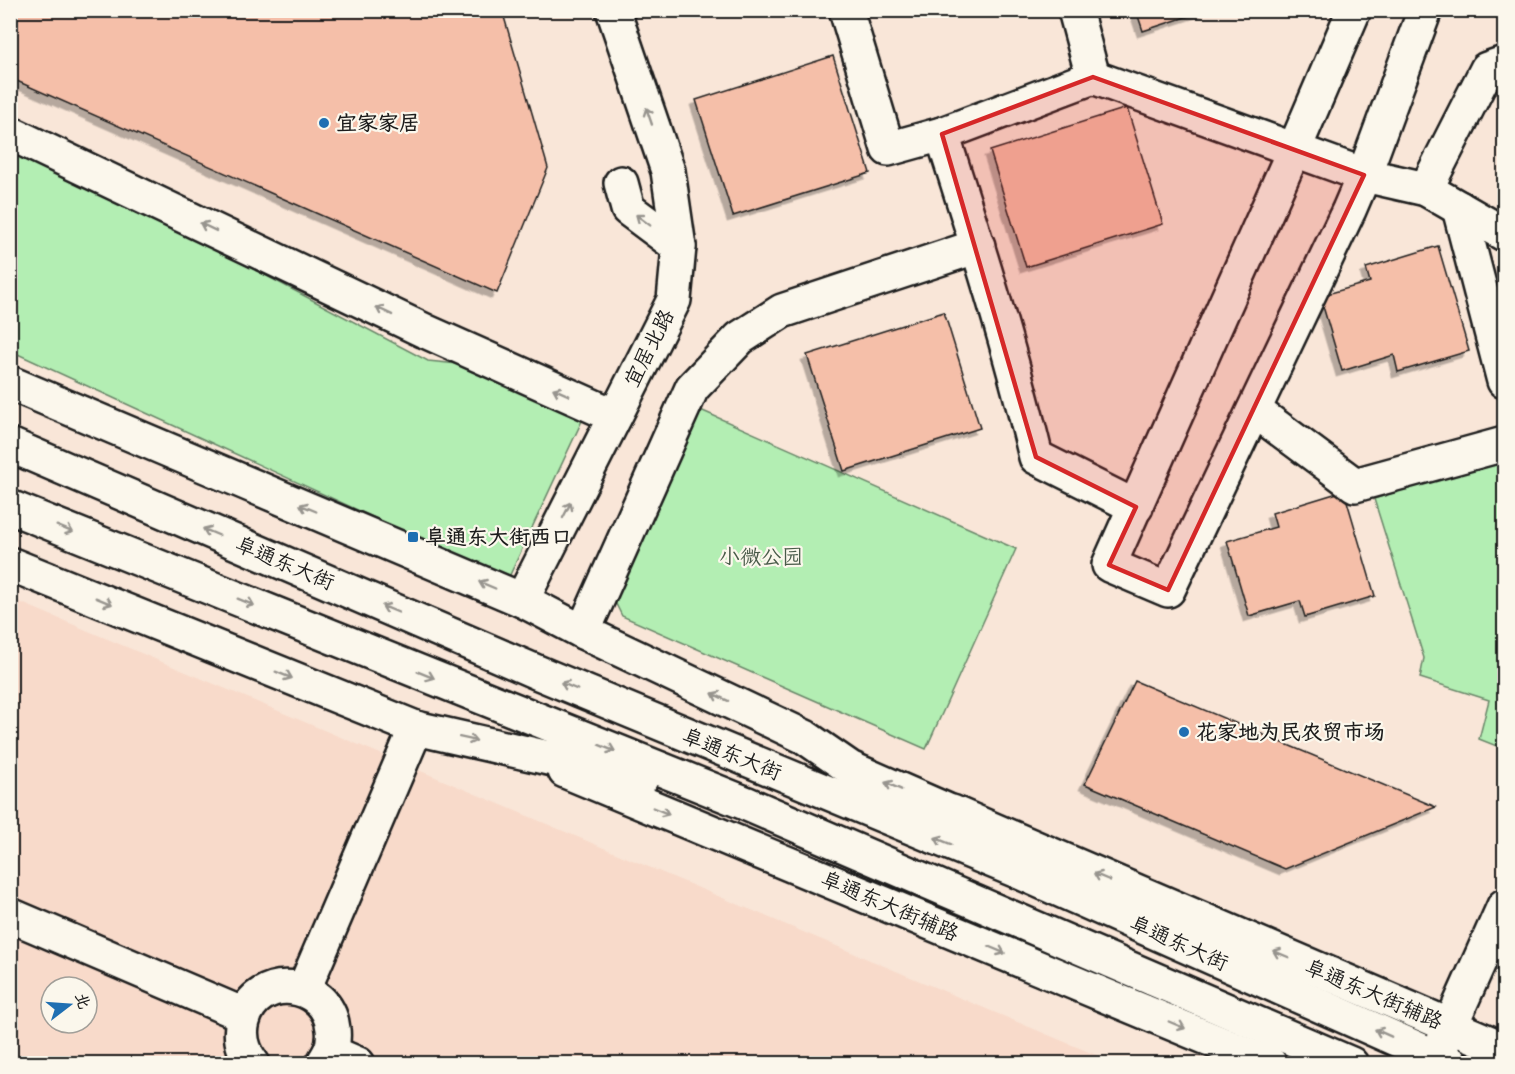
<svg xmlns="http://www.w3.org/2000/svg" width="1515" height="1074" font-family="Itim,'LXGW WenKai TC',sans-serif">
<defs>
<filter id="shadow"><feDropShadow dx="-5.5" dy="5.5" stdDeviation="0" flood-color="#0004"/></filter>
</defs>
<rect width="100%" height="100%" fill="#f9e6d8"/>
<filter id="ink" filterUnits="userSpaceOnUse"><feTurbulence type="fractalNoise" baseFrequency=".0167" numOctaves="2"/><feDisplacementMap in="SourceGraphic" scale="12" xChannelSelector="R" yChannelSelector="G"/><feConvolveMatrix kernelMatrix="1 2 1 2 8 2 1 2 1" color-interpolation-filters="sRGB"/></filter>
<g filter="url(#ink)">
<path fill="#f8daca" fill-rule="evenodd" d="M10,598L675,878L1115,1063H11ZM51,987H87V1023H51Z"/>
<g fill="#b3eeb3" stroke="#688568" stroke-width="1.5">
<polygon points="10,148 147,213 428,361 498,368 587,410 508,579 11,351"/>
<polygon points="696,408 1016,549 926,749 622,616 613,598"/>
<polygon points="1504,457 1504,749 1479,739 1489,700 1420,678 1424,658 1374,499"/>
</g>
<g fill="#f5bfa9" stroke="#1c1c1c" stroke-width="1.5" filter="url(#shadow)">
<polygon points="10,10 502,10 548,168 497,293 10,78"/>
<polygon points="1136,10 1207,10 1143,31"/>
<polygon points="833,56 870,173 733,216 696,100"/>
<polygon points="1127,108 1163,224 1026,267 990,151"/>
<polygon points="1438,246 1469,351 1398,372 1394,355 1342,371 1320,296 1370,282 1366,268"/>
<polygon points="944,312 980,428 844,471 807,355"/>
<polygon points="1344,491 1375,596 1305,617 1300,601 1249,616 1227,541 1276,527 1272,513"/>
<polygon points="1135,681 1436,807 1285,869 1085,784"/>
</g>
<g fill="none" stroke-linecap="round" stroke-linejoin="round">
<g stroke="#1c1c1c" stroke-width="38">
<g id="minor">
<polyline points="846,10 888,149 942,134"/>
<path d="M1075,10L1093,77L942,134C976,240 1010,348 1036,457L1136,507"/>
<polyline points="1354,10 1294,150 1109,565 1168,590 1349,210 1364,175 1425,10"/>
<polyline points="1093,77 1364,175 1426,189 1504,234"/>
<polyline points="10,133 425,331 615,416"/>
<polyline points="621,183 628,209 679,247"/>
<polyline points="1426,189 1487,69 1504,63"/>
<polyline points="1459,208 1504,381"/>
<polyline points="1254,410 1355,485 1504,444"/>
<polyline points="522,600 674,300 679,247 668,171 613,10"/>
<polyline points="583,632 692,388 740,338 782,311 978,246"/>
<polyline points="565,771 1270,1064"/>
<polyline points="952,812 1504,1049"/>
<polyline points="10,915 244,1015"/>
<polyline points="304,989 416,728"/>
<polyline points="1441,1047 1504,906"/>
<polyline points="330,1052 358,1064"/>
<path d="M253,1064C243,1051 239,1036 243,1021C256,971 328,979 333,1029C334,1037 333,1045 330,1052C328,1056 325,1060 323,1064"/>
</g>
</g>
<g stroke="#1c1c1c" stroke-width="38">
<g id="major">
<polyline points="10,383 522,600 583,632 805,737 850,768 946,810 996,854"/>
<polyline points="10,445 539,673 1017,871 1452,1064"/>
<polyline points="10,507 745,803 1351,1064"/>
<polyline points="10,564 416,728 641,779"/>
</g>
</g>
<use href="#minor" stroke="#fbf7ec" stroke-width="33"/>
<use href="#major" stroke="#fbf7ec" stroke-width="33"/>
</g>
<defs><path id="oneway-shaft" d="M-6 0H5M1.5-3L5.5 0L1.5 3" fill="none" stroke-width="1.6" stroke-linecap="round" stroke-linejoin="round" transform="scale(1.5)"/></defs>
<g stroke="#97948e">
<use href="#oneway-shaft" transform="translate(649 116) rotate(-109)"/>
<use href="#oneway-shaft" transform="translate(643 220) rotate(-143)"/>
<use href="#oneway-shaft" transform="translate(208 227) rotate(-154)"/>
<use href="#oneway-shaft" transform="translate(384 311) rotate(-154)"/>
<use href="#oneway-shaft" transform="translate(561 392) rotate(-156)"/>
<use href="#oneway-shaft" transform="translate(308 508) rotate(-157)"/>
<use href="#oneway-shaft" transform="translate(567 510) rotate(-63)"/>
<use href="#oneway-shaft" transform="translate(65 529) rotate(22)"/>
<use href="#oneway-shaft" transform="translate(211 532) rotate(-157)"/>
<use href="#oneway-shaft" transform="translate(487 585) rotate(-157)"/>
<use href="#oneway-shaft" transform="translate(104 601) rotate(22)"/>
<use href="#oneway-shaft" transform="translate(246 602) rotate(22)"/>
<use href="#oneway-shaft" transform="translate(390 609) rotate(-157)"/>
<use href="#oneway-shaft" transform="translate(284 675) rotate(22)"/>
<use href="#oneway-shaft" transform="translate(426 675) rotate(22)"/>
<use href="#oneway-shaft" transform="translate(569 686) rotate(-157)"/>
<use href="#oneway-shaft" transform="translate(720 697) rotate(-155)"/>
<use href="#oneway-shaft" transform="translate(468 739) rotate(12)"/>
<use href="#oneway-shaft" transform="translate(607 748) rotate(22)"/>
<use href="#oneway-shaft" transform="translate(893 786) rotate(-156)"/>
<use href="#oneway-shaft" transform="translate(661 811) rotate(23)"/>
<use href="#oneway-shaft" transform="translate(943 841) rotate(-158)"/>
<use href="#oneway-shaft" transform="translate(1102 877) rotate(-157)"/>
<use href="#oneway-shaft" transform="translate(997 950) rotate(23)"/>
<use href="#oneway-shaft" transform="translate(1281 954) rotate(-157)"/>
<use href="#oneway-shaft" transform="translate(1177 1025) rotate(23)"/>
<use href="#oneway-shaft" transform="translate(1383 1033) rotate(-156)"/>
</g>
</g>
<path fill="#d62828" fill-opacity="0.2" stroke="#d62828" stroke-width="4.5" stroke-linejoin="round" d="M1093,77L1364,175L1168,590L1109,565L1136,507L1036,457L942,134Z"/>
<g fill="#1f6fb2" stroke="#fbf7ec" stroke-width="2">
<circle cx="324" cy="123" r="6"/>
<rect x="407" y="531" width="12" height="12" rx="3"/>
<circle cx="1184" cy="732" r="6"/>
</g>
<g text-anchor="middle" stroke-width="4.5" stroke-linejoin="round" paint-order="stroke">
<g font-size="21" font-weight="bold" fill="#1c1c1c" stroke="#fbf7ec" text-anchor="start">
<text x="336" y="130">宜家家居</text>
<text x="425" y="544">阜通东大街西口</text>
<text x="1196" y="739">花家地为民农贸市场</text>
</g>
<g font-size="21" fill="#1c1c1c" stroke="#fbf7ec">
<text transform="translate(649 348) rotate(-63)" y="7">宜居北路</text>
<text transform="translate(285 563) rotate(23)" y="7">阜通东大街</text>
<text transform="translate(732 754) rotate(22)" y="7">阜通东大街</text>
<text transform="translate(890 906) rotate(23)" y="7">阜通东大街辅路</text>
<text transform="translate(1179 943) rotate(24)" y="7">阜通东大街</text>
<text transform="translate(1374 994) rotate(23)" y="7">阜通东大街辅路</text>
</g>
<g font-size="21" fill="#495b49" stroke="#fbf7ec">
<text x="761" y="564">小微公园</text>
</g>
</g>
<rect width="1515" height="1074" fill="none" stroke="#fbf7ec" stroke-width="36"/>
<rect x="18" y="18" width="1479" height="1038" fill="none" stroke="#1c1c1c" stroke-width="2" filter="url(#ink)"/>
<g transform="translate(69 1005) rotate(73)"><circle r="28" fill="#fbf7ec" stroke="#a29f99" stroke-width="1.5"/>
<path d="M0-4.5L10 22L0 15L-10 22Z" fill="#1f6fb2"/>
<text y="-9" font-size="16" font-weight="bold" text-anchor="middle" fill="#1c1c1c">北</text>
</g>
</svg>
